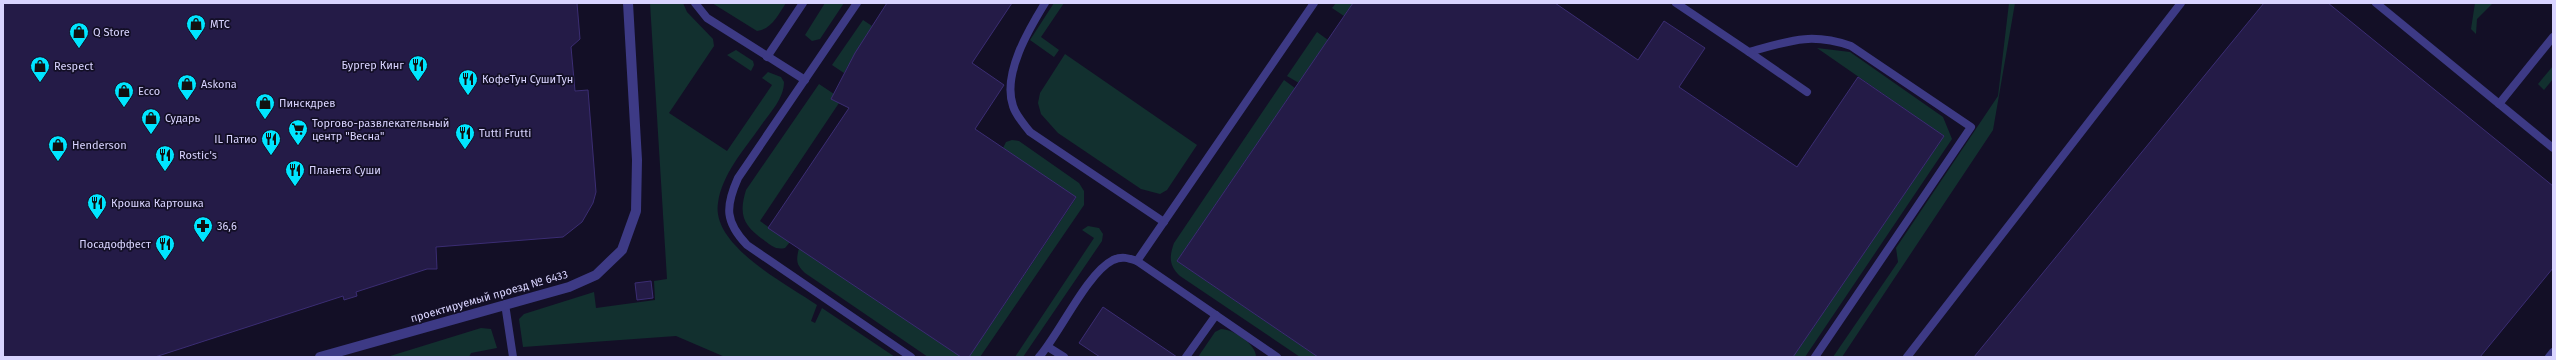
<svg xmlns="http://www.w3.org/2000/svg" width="2556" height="360" font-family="'Fira Sans',sans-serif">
<rect width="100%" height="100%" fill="#130f26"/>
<g fill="#12302f">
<path d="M650,3H683L687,12L713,39L714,46L669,113L727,151L772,85L762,78L768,72L781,77L784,82C784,99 769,114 760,127C744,150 722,174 718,203C711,246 787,284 817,305L811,321L815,323L822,308L895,357H725L676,336L523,347L519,319L524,314L594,292L596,308L655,300L654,281L667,279Z"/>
<path d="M712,3H786C778,15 772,29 757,31Z"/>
<polygon points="825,3 844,3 820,39 812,41 805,35"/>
<polygon points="1054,3 1064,3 1041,37 1059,50 1054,57 1030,40"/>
<polygon points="1336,3 1353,3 1344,16 1332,8"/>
<polygon points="2009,3 2015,3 1993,130 1842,357 1833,357 1898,262 1896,248 1998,96"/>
<polygon points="2475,3 2493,3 2477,19 2476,34 2471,29"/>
<polygon points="863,20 872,26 844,73 832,65"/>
<polygon points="1317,32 1328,40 1299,83 1287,76"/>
<polygon points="1817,48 1850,52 1943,117 1952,139 1805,357 1793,357 1944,136"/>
<polygon points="736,50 753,61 754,65 751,71 727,55"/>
<polygon points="1065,54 1197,145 1167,190 1160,194 1141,189 1058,133 1041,114 1038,103 1040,93"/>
<polygon points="2553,66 2553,79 2544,90 2538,84"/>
<path d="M1284,80L1295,88L1177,261L1318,357H1300L1180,276C1169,266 1169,257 1174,243Z"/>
<path d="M819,84L834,94L831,99L839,103L760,221L790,242L785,248C776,250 772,246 765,241C744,226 738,216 746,190Z"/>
<polygon points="1012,140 1019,141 1079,183 1084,191 1084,205 980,357 969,357 1076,198 1003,148 1006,142"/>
<polygon points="1088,226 1099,228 1103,234 1102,241 1023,357 1015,357 1094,238 1082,230"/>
<path d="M799,248L961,357H928L805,273C796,265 796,260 799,248Z"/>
<polygon points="481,328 491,329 497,348 471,353 469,357 387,357"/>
<path d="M1221,329C1233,329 1256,344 1256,357H1198L1215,332Z"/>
</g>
<g fill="#241b47" stroke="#3b2d73">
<polygon points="3,3 577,3 580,39 571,47 575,91 588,90 596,192 593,203 582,222 563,237 436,247 437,269 427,269 356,292 357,296 344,300 343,296 155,357 3,357"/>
<polygon points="887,3 1012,3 972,63 1004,85 975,129 1076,197 969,357 961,357 768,228 849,108 831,99 855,53"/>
<polygon points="1353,3 1555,3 1638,60 1664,21 1705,48 1679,87 1797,167 1858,77 1944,136 1793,357 1318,357 1177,261"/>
<polygon points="2264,3 2328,3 2553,186 2553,268 2480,357 1974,357"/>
<polygon points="651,281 653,298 637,300 635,283"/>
<polygon points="1103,307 1177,357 1100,357 1079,343"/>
</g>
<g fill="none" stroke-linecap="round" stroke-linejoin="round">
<g stroke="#3d3a85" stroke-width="8">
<polyline points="695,3 707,18 805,80"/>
<path d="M857,3L738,178C725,207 725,222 747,245L911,357"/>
<path d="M1045,3C1029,29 1002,74 1013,106C1016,116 1024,124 1030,132L1164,222"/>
<path d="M1676,3L1749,52C1789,41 1810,32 1851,46L1971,127L1815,357"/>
<polyline points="2376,3 2553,148"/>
<polyline points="1749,52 1807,92"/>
<polyline points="767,57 803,3"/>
<polyline points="2499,104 2553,37"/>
<polyline points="1137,261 1314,3"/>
<polyline points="505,304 513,357"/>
<polyline points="1048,347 1064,357"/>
<path d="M1039,357C1060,333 1087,273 1113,260C1122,256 1128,258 1137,261L1277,357"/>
<polyline points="1186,357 1216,315"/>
<polyline points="1907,357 2181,3"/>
<polyline points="2549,357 2553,352"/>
</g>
<polyline stroke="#3d3a85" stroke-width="10" points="320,357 569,287 596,275 622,250 636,211 637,160 628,3"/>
</g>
<defs>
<g id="shop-pin" transform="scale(1)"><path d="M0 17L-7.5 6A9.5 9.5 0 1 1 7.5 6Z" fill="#00e5ff" stroke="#130f26"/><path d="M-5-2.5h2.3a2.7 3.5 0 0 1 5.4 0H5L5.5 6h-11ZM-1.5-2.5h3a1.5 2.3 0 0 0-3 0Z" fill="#111"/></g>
<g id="restaurant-pin" transform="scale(1)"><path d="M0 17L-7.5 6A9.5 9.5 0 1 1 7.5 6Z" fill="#00e5ff" stroke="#130f26"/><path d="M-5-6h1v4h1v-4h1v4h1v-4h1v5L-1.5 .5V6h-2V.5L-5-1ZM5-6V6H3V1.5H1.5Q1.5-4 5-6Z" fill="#111"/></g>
<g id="supermarket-pin" transform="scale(1)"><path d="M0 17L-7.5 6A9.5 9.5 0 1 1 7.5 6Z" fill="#00e5ff" stroke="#130f26"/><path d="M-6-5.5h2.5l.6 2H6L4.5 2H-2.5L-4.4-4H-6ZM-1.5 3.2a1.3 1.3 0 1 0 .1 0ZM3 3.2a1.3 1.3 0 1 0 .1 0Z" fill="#111"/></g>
<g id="pharmacy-pin" transform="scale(1)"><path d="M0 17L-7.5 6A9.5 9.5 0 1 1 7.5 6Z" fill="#00e5ff" stroke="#130f26"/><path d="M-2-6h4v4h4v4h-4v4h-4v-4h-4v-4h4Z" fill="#111"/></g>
</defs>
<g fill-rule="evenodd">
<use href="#shop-pin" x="196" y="24"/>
<use href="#shop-pin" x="79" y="32"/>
<use href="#restaurant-pin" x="418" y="65"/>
<use href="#shop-pin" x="40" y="66"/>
<use href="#restaurant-pin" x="468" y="79"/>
<use href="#shop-pin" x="187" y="84"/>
<use href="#shop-pin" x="124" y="91"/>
<use href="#shop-pin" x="265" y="103"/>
<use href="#shop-pin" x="151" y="118"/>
<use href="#supermarket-pin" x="298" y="129"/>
<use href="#restaurant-pin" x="465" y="133"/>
<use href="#restaurant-pin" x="271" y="139"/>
<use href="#shop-pin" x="58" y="145"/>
<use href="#restaurant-pin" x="165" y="155"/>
<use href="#restaurant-pin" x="295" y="170"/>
<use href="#restaurant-pin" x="97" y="203"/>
<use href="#pharmacy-pin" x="203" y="226"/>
<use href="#restaurant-pin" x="165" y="244"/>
</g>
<g text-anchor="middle" stroke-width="3.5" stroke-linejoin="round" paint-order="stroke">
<g font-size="11" fill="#d9d4ff" stroke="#130f26" text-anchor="start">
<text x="210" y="28">МТС</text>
<text x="93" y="36">Q Store</text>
<text x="404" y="69" text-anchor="end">Бургер Кинг</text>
<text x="54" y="70">Respect</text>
<text x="482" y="83">КофеТун СушиТун</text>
<text x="201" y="88">Askona</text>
<text x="138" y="95">Ecco</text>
<text x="279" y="107">Пинскдрев</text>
<text x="165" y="122">Сударь</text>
<text x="312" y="127">Торгово-развлекательный<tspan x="312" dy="13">центр "Весна"</tspan></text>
<text x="479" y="137">Tutti Frutti</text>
<text x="257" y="143" text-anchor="end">IL Патио</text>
<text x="72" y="149">Henderson</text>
<text x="179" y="159">Rostic's</text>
<text x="309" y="174">Планета Суши</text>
<text x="111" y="207">Крошка Картошка</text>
<text x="217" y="230">36,6</text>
<text x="151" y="248" text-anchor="end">Посадоффест</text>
</g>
<g font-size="11" fill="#d9d4ff" stroke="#130f26">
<text transform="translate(489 296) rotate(-16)" y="4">проектируемый проезд № 6433</text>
</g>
</g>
<rect width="2556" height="360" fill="none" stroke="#d9d4ff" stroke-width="8"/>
</svg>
